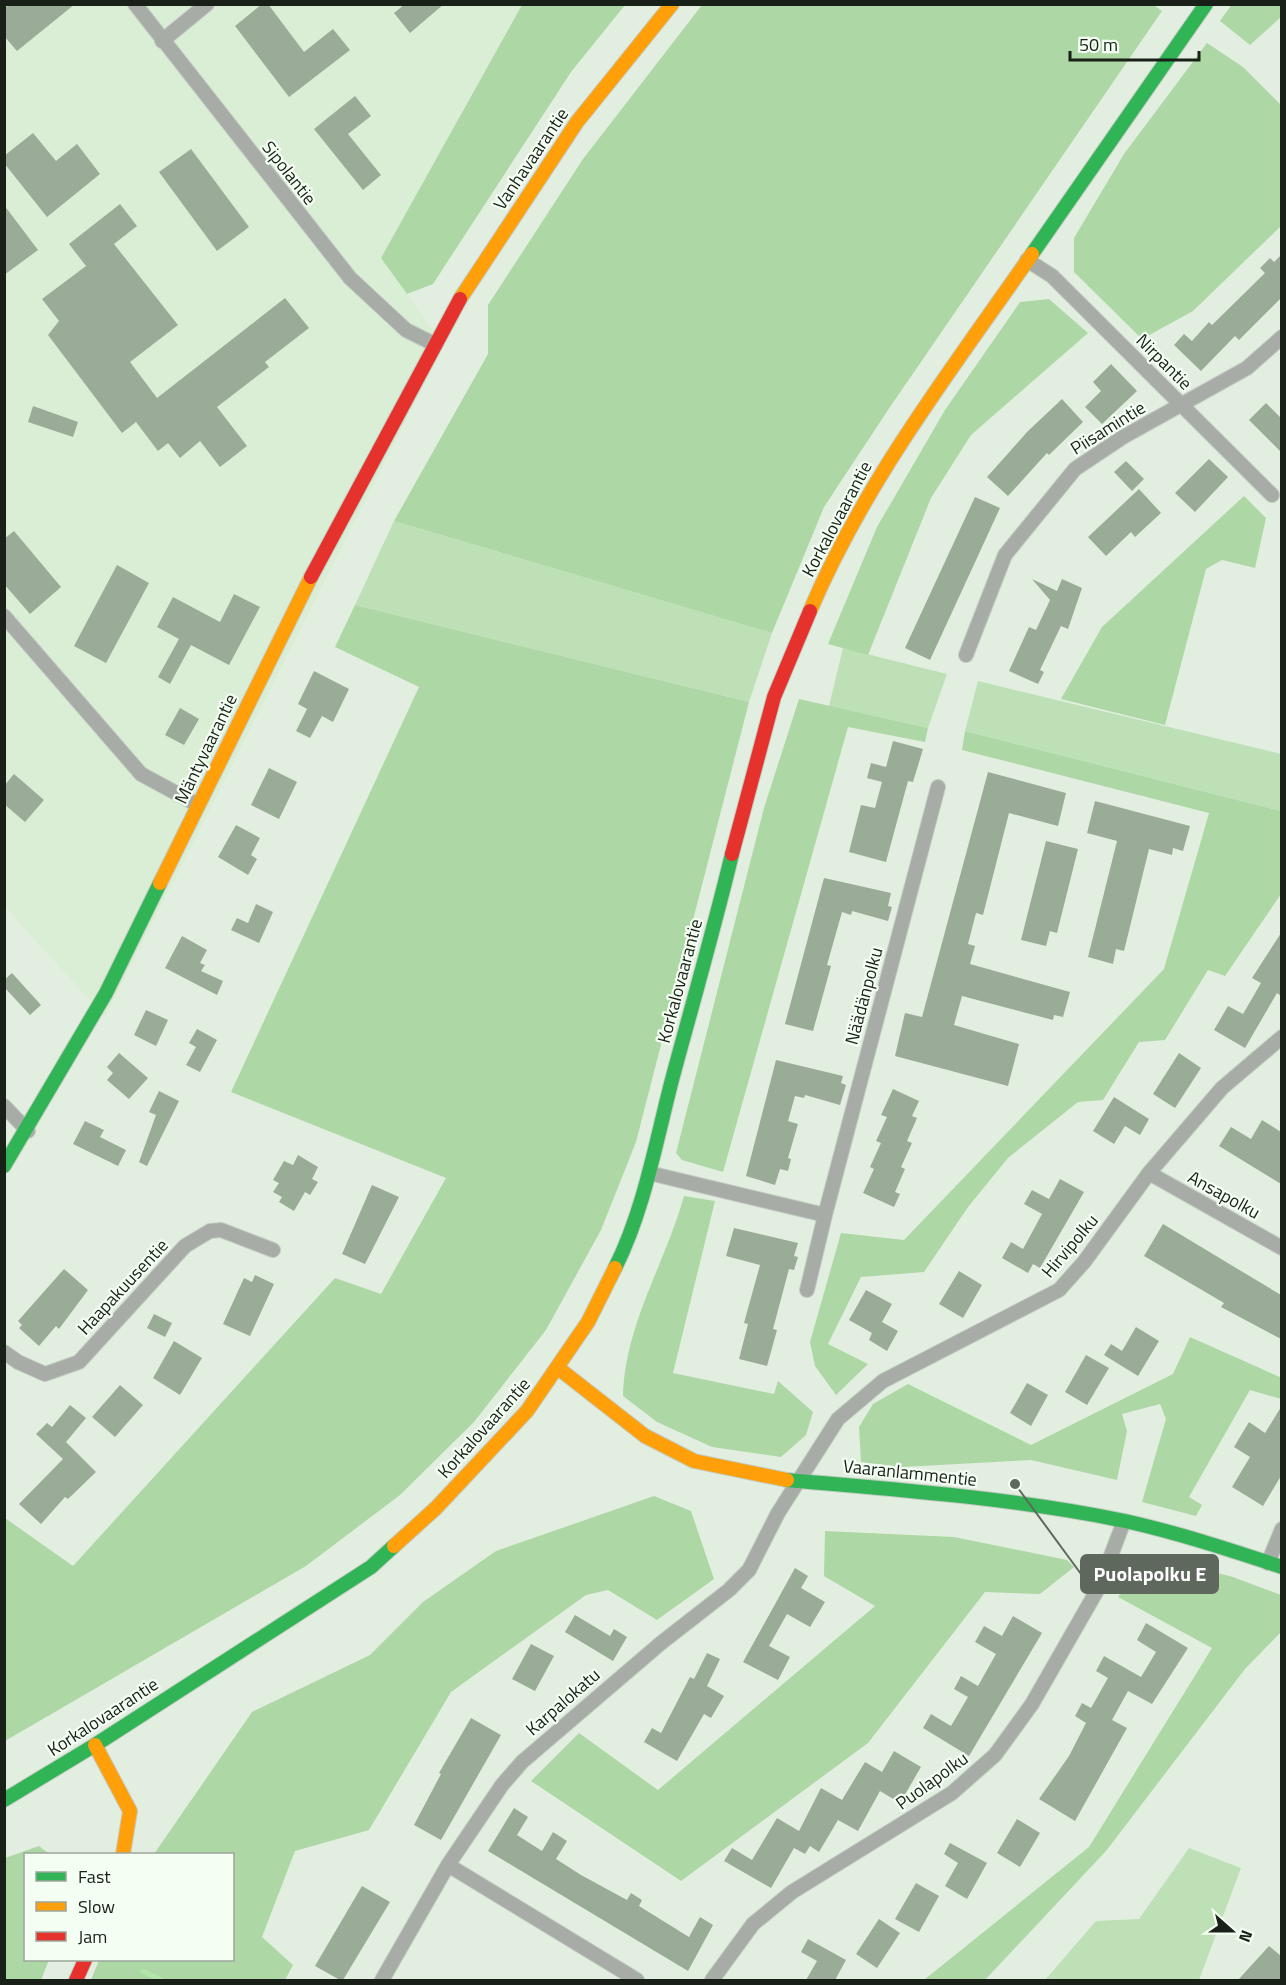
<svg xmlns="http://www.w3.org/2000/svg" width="1286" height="1985" font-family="'Titillium Web',sans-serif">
<rect width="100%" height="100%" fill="#e2efe0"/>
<polygon fill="#d9eed5" points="5,5 522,5 381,258 444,345 105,1017 5,907"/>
<g fill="#bde0b7">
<polygon points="394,521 772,633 749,702 355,605"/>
<polygon points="843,648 947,674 928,728 829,706"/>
<polygon points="978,681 1281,754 1281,811 965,731"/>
<polygon points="1189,1848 1241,1868 1199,1980 1045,1980 1096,1921 1139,1919"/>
</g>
<g fill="#add7a5">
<polygon points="1152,4 1162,11 890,407 824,507 772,633 394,521 488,354 488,305 583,159 702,5"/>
<polygon points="1232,4 1281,5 1281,17 1250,45 1220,21"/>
<polygon points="522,5 625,5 571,72 433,284 407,294 381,258"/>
<polygon points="1207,43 1243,67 1281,105 1281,226 1193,311 1142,339 1074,272 1074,238 1124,154"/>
<polygon points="1049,299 1088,333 971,435 931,498 868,655 828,644 877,527 945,410 1020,302"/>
<polygon points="1244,496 1266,518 1255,568 1222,560 1206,569 1165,725 1061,699 1102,627"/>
<polygon points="355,605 749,702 636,1142 601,1230 546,1330 474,1422 400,1495 306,1566 5,1741 5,1518 73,1566 335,1278 381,1294 446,1178 231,1092 419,687 335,647"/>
<polygon points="799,699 928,728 925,742 848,727 723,1172 682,1160 676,1153 764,808"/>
<polygon points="965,731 1281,811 1281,894 1225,976 1208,970 1165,1040 1139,1042 1103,1100 1078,1102 1008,1158 968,1207 924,1272 861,1277 828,1344 868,1364 836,1395 815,1366 810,1342 841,1233 904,1240 1164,969 1209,813 962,750"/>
<path d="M684,1196L715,1201L673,1373L774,1394L778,1381L813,1412L806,1435L781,1457L712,1447L657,1422L623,1396C625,1324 665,1264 684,1196Z"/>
<polygon points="1190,1337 1282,1378 1281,1399 1250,1390 1189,1497 1202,1505 1196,1516 1142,1502 1166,1419 1160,1404 1122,1414 1127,1431 1117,1480 1031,1460 902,1467 861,1462 859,1427 873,1404 908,1384 1031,1445 1173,1374"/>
<polygon points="654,1496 691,1511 714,1579 657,1620 608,1590 586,1595 451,1692 369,1830 295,1851 262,1937 293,1965 285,1980 91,1980 99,1960 232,1960 232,1854 154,1854 252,1712 370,1655 423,1602 496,1551"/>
<polygon points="825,1531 954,1537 1067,1560 1074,1567 1040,1594 985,1592 868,1743 681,1881 531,1781 579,1733 658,1790 875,1606 824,1576"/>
<polygon points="1152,1556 1233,1577 1281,1595 1281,1632 1245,1669 1106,1851 985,1980 924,1980 1089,1847 1212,1648 1118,1597"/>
<polygon points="39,1846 49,1854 26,1854 26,1960 49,1960 41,1980 5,1980 5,1858"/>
</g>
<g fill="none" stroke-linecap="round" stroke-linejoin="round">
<polyline stroke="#b2e6a9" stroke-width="5" points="143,1971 161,1980"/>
</g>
<g fill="#9aac97">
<polygon points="10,4 75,4 17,51 4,36 4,9"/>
<polygon points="262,4 268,4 304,52 333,29 350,50 289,97 235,26"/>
<polygon points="405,4 444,4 410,33 394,13"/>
<polygon points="355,96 371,116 348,134 381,175 363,190 314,129"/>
<polygon points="33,133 56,161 77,144 100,174 47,217 4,163 4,156"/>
<polygon points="191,149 249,227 217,251 159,172"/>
<polygon points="120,204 137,226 114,244 178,325 130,362 157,398 285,298 309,328 265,362 269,367 217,407 247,446 220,467 200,441 180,458 168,443 158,451 136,422 122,433 48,335 59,321 42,299 86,266 69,244"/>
<polygon points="4,205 38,250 4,275"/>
<polygon points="1281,255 1281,298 1239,340 1235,336 1201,371 1174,345 1184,334 1192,341 1209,322 1212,325 1265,273 1260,268 1270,258 1274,262"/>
<polygon points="1111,364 1137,391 1102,424 1085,407 1101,391 1093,382"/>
<polygon points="1062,399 1083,422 1049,455 1047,453 1008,496 987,477 1027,432"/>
<polygon points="1266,403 1281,418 1281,452 1249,420"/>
<polygon points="33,406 78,422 73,437 28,422"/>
<polygon points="1209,459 1228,477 1195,512 1175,493"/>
<polygon points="1126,461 1144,479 1132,491 1114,472"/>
<polygon points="1139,489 1161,513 1135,537 1131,532 1106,556 1088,537"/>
<polygon points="975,497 1000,508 930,660 905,648"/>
<polygon points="14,531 61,587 30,614 4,584 4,539"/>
<polygon points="117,565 149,583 106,663 74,646"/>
<polygon points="1032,579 1057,591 1062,579 1082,588 1068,629 1061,626 1040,670 1044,672 1038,684 1009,671 1029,627 1036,630 1050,600"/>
<polygon points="234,594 260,607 229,665 191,645 170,684 158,677 179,639 157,627 173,597 220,622"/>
<polygon points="314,671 349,689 333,722 322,716 310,738 296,731 307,709 298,704"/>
<polygon points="180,708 199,719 184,745 165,735"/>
<polygon points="893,741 923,749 913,782 908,781 886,862 849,852 861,805 875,808 882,782 867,778 871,763 886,767"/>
<polygon points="269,768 297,782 279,819 251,805"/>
<polygon points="988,772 1066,793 1058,826 1009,813 983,915 976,913 968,944 975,946 970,964 1070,992 1063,1017 1054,1015 1053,1020 962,996 954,1025 1019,1044 1008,1086 895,1056 905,1013 922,1017"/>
<polygon points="14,774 44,800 25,822 4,804 4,786"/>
<polygon points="1095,801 1190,826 1183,851 1173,848 1172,855 1149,849 1124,951 1116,949 1113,964 1088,957 1117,841 1087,833"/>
<polygon points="236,825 260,838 251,855 257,859 248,875 218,857"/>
<polygon points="1046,841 1078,849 1057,933 1050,931 1046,946 1021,940"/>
<polygon points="824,878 891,893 888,906 892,907 888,921 852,911 851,915 842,912 827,965 831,966 813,1031 785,1024"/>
<polygon points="256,904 273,912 259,943 231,930 237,918 248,923"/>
<polygon points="1281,933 1281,996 1277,993 1245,1048 1214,1030 1228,1006 1243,1014 1261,983 1252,978"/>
<polygon points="182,936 207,950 200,963 205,965 201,971 223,981 217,995 165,968"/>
<polygon points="12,973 41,1005 30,1015 4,987 4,980"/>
<polygon points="146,1010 168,1020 156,1046 134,1035"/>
<polygon points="197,1029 217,1040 200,1072 186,1065 196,1047 189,1043"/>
<polygon points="119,1053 148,1078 129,1099 107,1080 113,1073 107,1067"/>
<polygon points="1179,1053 1201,1068 1175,1108 1153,1094"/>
<polygon points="776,1060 843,1076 841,1083 846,1085 840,1105 805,1095 804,1098 795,1096 788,1121 798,1124 788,1158 791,1159 788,1171 780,1169 775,1185 746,1176"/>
<polygon points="893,1089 919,1101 912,1116 917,1118 907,1141 912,1143 901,1167 905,1169 895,1192 900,1194 894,1207 863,1193 874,1169 870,1167 881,1143 876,1141 887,1117 881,1115"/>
<polygon points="159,1091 179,1101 147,1166 139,1162 156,1115 149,1112"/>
<polygon points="1114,1097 1149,1119 1140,1135 1125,1126 1114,1144 1093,1131"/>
<polygon points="1262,1120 1281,1132 1281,1184 1219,1146 1231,1127 1251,1139"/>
<polygon points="85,1121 104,1130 100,1137 126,1150 118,1166 73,1144"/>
<polygon points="298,1155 318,1167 312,1179 318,1182 310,1195 305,1192 294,1211 279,1202 282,1197 273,1192 279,1183 273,1180 284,1161 293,1165"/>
<polygon points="1060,1179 1084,1192 1040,1268 1033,1264 1028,1273 1002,1258 1011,1242 1023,1249 1042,1214 1024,1204 1032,1190 1049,1199"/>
<polygon points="372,1185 399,1197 365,1264 342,1254"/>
<polygon points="1163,1224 1281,1295 1281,1339 1221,1307 1224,1303 1144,1256"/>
<polygon points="734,1228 798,1243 794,1256 798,1257 794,1270 789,1269 773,1329 777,1330 767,1366 739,1359 748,1324 744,1323 760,1265 726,1256"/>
<polygon points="64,1269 88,1290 59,1329 56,1326 39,1346 19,1328 22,1325 18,1321"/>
<polygon points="959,1271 982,1285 963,1318 939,1304"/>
<polygon points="255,1275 274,1284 250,1336 223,1324 244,1278 252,1282"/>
<polygon points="866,1290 892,1304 882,1322 898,1331 887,1351 869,1340 872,1333 849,1320"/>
<polygon points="154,1314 172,1323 165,1337 147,1328"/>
<polygon points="1136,1327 1159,1341 1138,1376 1104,1355 1111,1344 1122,1351"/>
<polygon points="174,1341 202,1358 180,1395 153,1378"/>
<polygon points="1086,1355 1109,1368 1087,1405 1065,1392"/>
<polygon points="1027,1383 1048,1395 1031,1426 1010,1413"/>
<polygon points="120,1385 143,1405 115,1437 92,1417"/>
<polygon points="70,1405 86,1418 66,1442 96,1472 68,1499 65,1497 41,1524 19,1504 63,1459 36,1434 47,1423 52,1427"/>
<polygon points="1281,1407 1281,1476 1263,1506 1232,1487 1250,1457 1234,1447 1249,1422 1265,1433"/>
<polygon points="795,1568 808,1576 801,1588 825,1602 810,1627 787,1614 769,1646 790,1657 778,1680 743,1662"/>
<polygon points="575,1615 610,1636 614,1629 627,1637 613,1661 565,1632"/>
<polygon points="1013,1616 1042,1633 969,1756 923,1728 931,1714 951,1726 968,1697 954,1689 961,1676 978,1686 996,1654 975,1642 984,1626 1002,1636"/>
<polygon points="1146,1623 1188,1648 1152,1704 1128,1691 1112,1720 1127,1728 1075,1821 1039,1799 1069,1756 1086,1723 1075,1716 1082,1703 1091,1708 1108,1678 1096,1671 1104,1656 1141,1677 1156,1652 1137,1640"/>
<polygon points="531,1644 554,1656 535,1691 512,1679"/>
<polygon points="707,1653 720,1659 707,1686 724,1696 711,1718 704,1714 677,1761 644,1742 652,1728 661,1733 690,1677 694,1679"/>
<polygon points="471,1718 501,1735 441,1840 414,1825 441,1774 439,1773"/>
<polygon points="894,1751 921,1767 900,1803 880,1791 858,1831 838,1820 819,1852 810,1846 805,1854 794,1848 771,1888 724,1861 732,1848 752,1860 777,1818 799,1831 821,1788 842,1800 865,1762 882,1772"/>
<polygon points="514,1808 528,1817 517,1835 542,1851 553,1832 567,1841 556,1859 581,1875 627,1900 631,1893 642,1900 639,1906 689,1937 700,1917 713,1925 688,1971 488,1851"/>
<polygon points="1017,1819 1040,1833 1020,1867 997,1853"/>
<polygon points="950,1843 987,1863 967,1899 945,1886 958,1863 944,1854"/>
<polygon points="916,1883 939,1896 919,1932 895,1919"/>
<polygon points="362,1886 390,1902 343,1980 340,1980 315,1966"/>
<polygon points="879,1919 900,1933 877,1968 856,1954"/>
<polygon points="808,1939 846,1960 835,1980 806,1980 817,1961 801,1952"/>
<polygon points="1269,1946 1281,1956 1281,1980 1238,1980"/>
</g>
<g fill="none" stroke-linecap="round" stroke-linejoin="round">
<g stroke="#c3ccc2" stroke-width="16">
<g id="street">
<polyline points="135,4 350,278 406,330 434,344"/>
<polyline points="162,41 207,4"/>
<polyline points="1027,260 1052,276 1272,495"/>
<polyline points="4,616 141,774 198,805"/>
<polyline points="966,655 1005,555 1075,469 1123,437 1247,368 1282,337"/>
<polyline points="4,1106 28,1131"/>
<polyline points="649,1173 825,1215 938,787"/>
<polyline points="1149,1173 1282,1248"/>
<polyline points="807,1290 825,1215"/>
<polyline points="4,1352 18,1362 45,1374 79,1362 185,1246 210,1231 221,1230 273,1250"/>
<polyline points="1268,1563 1282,1529"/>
<polyline points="448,1865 637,1980"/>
<polyline points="382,1980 448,1865 502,1785 522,1762 661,1643 729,1590 749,1570 778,1513 838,1419 883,1381 1059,1290 1084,1262 1149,1173 1222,1088 1282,1037"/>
<polyline points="712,1980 753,1924 792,1892 952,1793 995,1755 1032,1704 1099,1587 1124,1521"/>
</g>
</g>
<g stroke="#c3ccc2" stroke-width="16">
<g id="fast">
<polyline points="1032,254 1206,4"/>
<polyline points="4,1166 106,993 160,883"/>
<path d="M615,1268C645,1208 656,1140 673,1076C693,1002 714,929 732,854"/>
<path d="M787,1480C900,1490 1014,1498 1125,1521C1179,1533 1230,1550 1282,1567"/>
<polyline points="4,1800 95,1745 371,1567 394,1546"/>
</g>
</g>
<g stroke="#c3ccc2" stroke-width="16">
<g id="slow">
<polyline points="460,299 577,122 672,4"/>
<path d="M810,611C865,481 952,369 1032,254"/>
<polyline points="160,883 311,577"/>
<polyline points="558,1368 645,1436 694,1461 787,1480"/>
<polyline points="394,1546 436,1508 527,1411 588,1322 615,1268"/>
<polyline points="95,1745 130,1811 123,1854"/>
</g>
</g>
<g stroke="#c3ccc2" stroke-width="16">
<g id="jam">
<polyline points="311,577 460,299"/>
<polyline points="732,854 774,697 810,611"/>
<polyline points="76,1980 85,1960"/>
</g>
</g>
<use href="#street" stroke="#a7aca7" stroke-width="14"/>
<use href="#fast" stroke="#30b455" stroke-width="14"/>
<use href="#slow" stroke="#ff9f0a" stroke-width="14"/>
<use href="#jam" stroke="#e5322d" stroke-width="14"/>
</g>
<g text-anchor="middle" stroke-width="4.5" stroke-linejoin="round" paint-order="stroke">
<g font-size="18" fill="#182017" stroke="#f4fef3">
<text transform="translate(531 159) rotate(-56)" y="6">Vanhavaarantie</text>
<text transform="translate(289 173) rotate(52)" y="6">Sipolantie</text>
<text transform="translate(1164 362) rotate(45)" y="6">Nirpantie</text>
<text transform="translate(1108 428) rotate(-32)" y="6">Piisamintie</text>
<text transform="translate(837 519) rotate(-62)" y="6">Korkalovaarantie</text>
<text transform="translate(206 749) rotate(-64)" y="6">Mäntyvaarantie</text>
<text transform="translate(680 981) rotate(-75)" y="6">Korkalovaarantie</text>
<text transform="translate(864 996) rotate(-75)" y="6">Näädänpolku</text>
<text transform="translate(1224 1195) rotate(29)" y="6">Ansapolku</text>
<text transform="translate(1070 1246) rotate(-50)" y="6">Hirvipolku</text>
<text transform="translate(123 1287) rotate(-47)" y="6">Haapakuusentie</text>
<text transform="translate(484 1428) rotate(-48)" y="6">Korkalovaarantie</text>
<text transform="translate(910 1473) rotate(6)" y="6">Vaaranlammentie</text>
<text transform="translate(563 1702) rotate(-41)" y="6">Karpalokatu</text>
<text transform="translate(103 1717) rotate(-33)" y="6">Korkalovaarantie</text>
<text transform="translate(932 1781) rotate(-36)" y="6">Puolapolku</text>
</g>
</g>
<path fill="none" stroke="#5f685d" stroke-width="2" d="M1015 1484L1081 1574"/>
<circle fill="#5f685d" stroke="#f4fef3" stroke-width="2" cx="1015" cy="1484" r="6"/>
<rect fill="#5f685d" stroke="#5f685d" stroke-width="2" x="1081" y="1555" width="137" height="38" rx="6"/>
<g font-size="20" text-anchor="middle" font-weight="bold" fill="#fff">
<text x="1150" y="1581">Puolapolku E</text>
</g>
<rect width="1286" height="1985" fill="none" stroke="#182017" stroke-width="12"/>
<rect x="24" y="1853" width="210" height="108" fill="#f4fef3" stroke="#9ca59b" stroke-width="1.5"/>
<rect x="36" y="1872" width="30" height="9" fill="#30b455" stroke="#9ca59b" stroke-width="1.5"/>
<text x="78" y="1883" font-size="18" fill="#182017">Fast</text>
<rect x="36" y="1902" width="30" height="9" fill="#ff9f0a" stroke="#9ca59b" stroke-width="1.5"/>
<text x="78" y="1913" font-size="18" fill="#182017">Slow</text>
<rect x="36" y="1932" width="30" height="9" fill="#e5322d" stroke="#9ca59b" stroke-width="1.5"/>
<text x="78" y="1943" font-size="18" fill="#182017">Jam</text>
<g transform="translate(1232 1931) rotate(111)" stroke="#f4fef3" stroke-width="4.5" paint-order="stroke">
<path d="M0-4.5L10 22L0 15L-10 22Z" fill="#182017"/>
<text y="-9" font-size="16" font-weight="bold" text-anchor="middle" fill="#182017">N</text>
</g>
<path d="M1070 51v9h129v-9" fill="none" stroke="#182017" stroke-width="3"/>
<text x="1079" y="51" font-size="18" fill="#182017" stroke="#f4fef3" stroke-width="4.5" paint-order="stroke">50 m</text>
</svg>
